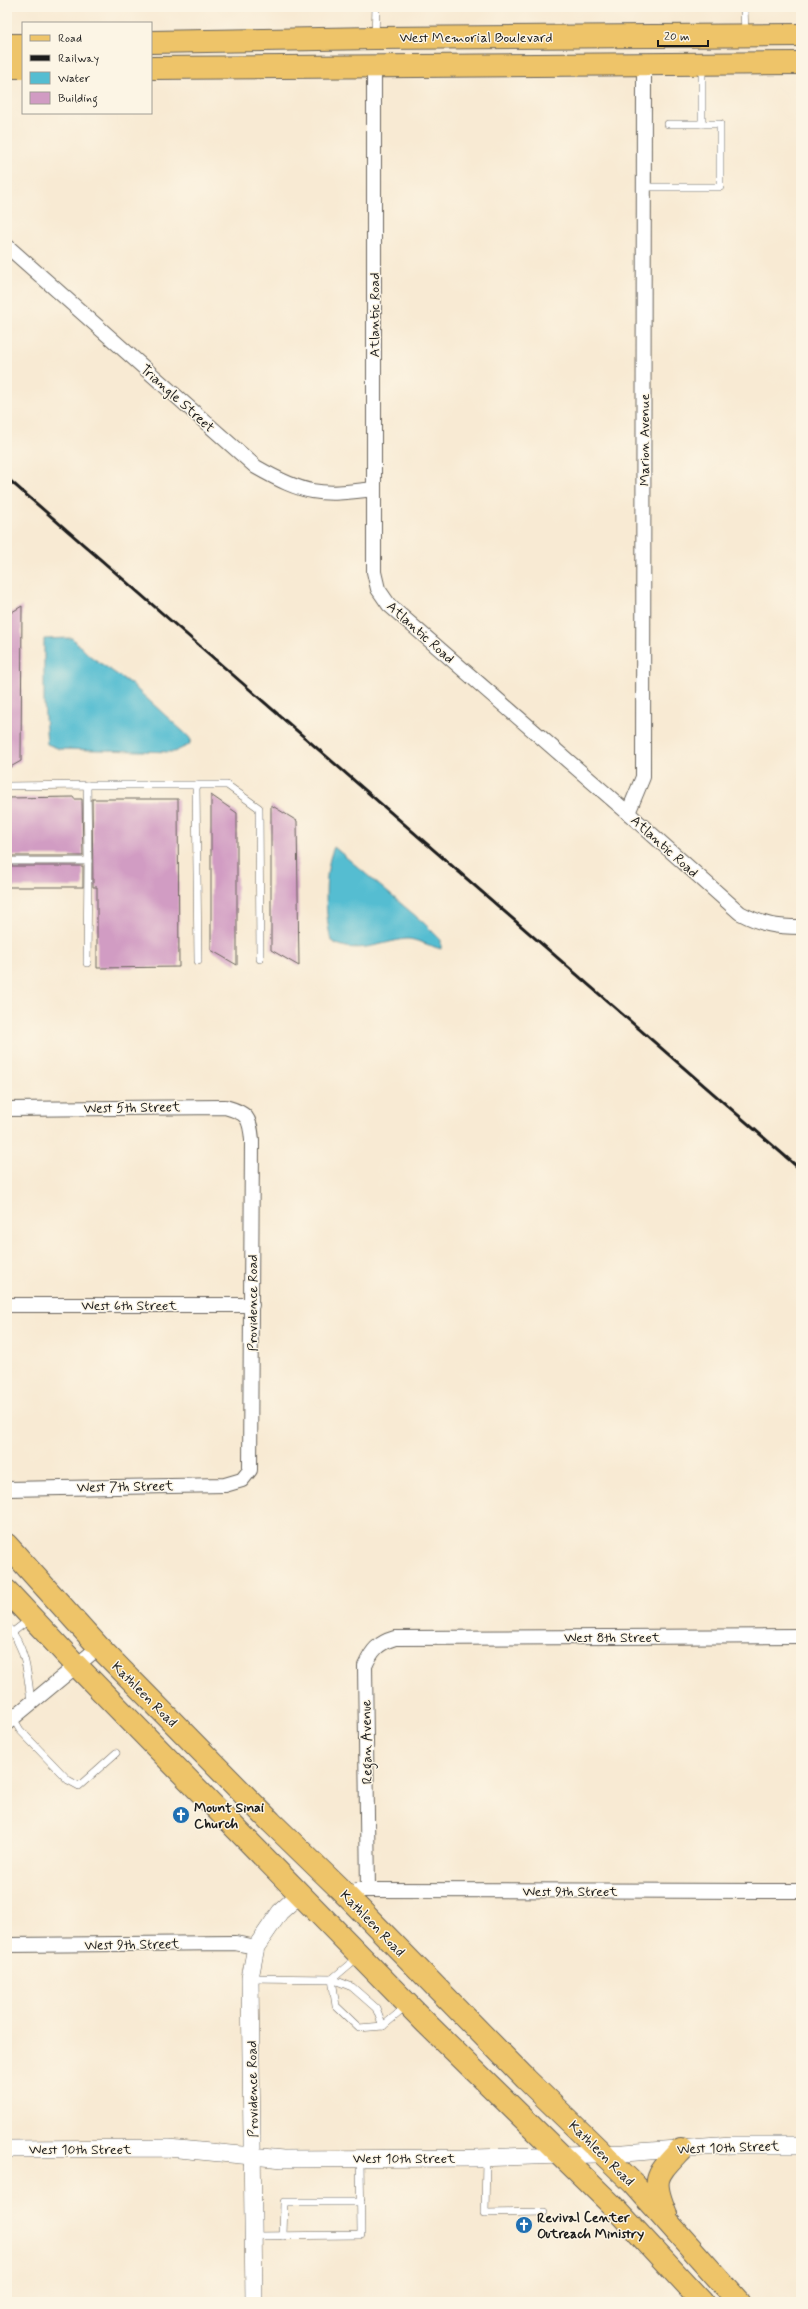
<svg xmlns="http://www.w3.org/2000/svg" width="808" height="2309" font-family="Mynerve,sans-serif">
<rect width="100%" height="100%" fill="#fcf5e5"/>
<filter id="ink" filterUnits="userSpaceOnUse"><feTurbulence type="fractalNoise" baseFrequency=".025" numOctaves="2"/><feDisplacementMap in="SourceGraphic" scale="8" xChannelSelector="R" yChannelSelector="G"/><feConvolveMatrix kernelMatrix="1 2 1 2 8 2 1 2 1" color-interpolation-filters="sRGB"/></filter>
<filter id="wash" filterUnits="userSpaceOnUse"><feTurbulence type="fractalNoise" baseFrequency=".012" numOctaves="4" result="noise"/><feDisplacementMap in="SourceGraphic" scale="16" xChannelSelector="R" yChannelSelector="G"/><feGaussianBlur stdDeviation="0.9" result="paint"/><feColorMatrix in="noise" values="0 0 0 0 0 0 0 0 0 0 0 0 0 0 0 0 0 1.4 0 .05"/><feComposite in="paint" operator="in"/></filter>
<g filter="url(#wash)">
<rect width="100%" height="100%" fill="#f8ead3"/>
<g fill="#54bdd1" stroke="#386c76">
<polygon points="72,638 90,656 131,684 188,736 191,740 189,745 174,752 60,749 47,744 44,703 44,639"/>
<path d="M334,847L424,923L441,940V949C433,947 413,938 406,939C380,942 356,956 331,941C325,916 323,871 334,847Z"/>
</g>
<g id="blocks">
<g fill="#d19cc3">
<polygon points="22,606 21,761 7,769 7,615"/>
<polygon points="211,795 237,813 237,965 211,950"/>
<polygon points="74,797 74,799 82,799 83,856 7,856 7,798"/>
<polygon points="92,799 178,799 179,967 97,968 97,887 93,887"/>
<polygon points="271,805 297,821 299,966 271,950"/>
<rect x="7" y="866" width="76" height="21"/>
</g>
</g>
</g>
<g filter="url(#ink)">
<use href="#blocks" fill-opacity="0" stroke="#69645c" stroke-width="1"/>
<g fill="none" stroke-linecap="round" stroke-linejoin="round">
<g stroke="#69645c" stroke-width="8">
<g id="service">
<polyline points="744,7 745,34"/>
<polyline points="375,36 376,7"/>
<polyline points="668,124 702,124"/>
<polyline points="644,187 720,187 720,124 702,124 702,66"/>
<polyline points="87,785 227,785 259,808 260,959"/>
<polyline points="196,785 198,961"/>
<polyline points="7,786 87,785 88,861 7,861"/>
<polyline points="87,963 88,861"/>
<path d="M7,1626C26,1646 28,1676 31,1703"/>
<polyline points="13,1632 30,1619"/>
<polyline points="13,1718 20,1730 68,1780 79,1786 116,1753"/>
<polyline points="250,1978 332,1979 352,1987 376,2008 383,2026"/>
<polyline points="332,1979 336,2006 359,2028 383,2026 407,2006"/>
<polyline points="332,1979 358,1957"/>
<polyline points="486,2158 485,2213 544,2212"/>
<polyline points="254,2236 361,2235 360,2159"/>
<polyline points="283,2236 284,2202 361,2202"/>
</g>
</g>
<g stroke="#69645c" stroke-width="16">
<g id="minor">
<path d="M374,67V572L378,589L389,605L628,813L740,913C763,925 776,927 801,927"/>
<path d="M7,246L256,467C305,495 319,496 374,489"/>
<polyline points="628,813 643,777 644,65"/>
<path d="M7,1109L225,1107C247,1113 250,1117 252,1140L250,1470L242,1480L225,1485L7,1489"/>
<polyline points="7,1305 252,1305"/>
<polyline points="7,1723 99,1647"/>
<polyline points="358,1890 801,1891"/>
<path d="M368,1890L365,1666C372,1650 378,1643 395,1638L801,1636"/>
<polyline points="7,1945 235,1943 256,1947"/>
</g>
</g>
<g stroke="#69645c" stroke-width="18">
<g id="tertiary">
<polyline points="7,2149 168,2148 283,2159 476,2158 624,2153 731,2145 801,2145"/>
<polyline points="254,2302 250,1978 256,1947 280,1912 301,1893"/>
</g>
</g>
<g stroke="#69645c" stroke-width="24">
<g id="primary">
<polyline points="151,42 375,38 801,35"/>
<polyline points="7,45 23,45"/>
<polyline points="7,67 23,67"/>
<polyline points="151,68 801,63"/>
<polyline points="7,1545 99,1647 271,1822 340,1889 526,2079 634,2184 739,2302"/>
<polyline points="7,1591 77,1666 426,2023 615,2208 702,2302"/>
<path d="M666,2214C651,2178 656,2176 681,2149"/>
</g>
</g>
<use href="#service" stroke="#fff" stroke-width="7"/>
<use href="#minor" stroke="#fff" stroke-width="14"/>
<use href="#tertiary" stroke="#fff" stroke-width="17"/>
<use href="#primary" stroke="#eec469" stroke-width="22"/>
<polyline stroke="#1c1c1c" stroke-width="3" points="7,478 801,1170"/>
</g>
</g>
<defs>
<g id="church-disc" transform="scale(0.9)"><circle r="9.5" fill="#1f6fb2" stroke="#fcf5e5"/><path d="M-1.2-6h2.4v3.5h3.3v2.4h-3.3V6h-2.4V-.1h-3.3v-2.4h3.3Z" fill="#fff"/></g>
</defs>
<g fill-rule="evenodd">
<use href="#church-disc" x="181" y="1815"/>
<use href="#church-disc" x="524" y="2225"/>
</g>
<g text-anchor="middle" stroke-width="3" stroke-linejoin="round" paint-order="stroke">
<g font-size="14" fill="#1c1c1c" stroke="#fcf5e5">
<text x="476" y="42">West Memorial Boulevard</text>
<text transform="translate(374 315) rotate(-90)" y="5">Atlantic Road</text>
<text transform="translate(178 398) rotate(42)" y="5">Triangle Street</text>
<text transform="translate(644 440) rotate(-90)" y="5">Marion Avenue</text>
<text transform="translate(421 632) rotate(42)" y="5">Atlantic Road</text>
<text transform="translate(665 846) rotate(42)" y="5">Atlantic Road</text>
<text transform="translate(132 1107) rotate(-1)" y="5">West 5th Street</text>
<text transform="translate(252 1303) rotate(-90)" y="5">Providence Road</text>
<text x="129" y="1310">West 6th Street</text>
<text transform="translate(125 1486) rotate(-1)" y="5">West 7th Street</text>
<text x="612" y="1642">West 8th Street</text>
<text transform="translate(145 1694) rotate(45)" y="5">Kathleen Road</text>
<text transform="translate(366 1742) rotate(-91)" y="5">Regan Avenue</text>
<text x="570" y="1896">West 9th Street</text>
<text transform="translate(373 1923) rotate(46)" y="5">Kathleen Road</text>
<text transform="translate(132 1944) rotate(-1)" y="5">West 9th Street</text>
<text transform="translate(252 2089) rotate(-91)" y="5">Providence Road</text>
<text transform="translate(728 2147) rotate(-2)" y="5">West 10th Street</text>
<text x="80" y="2154">West 10th Street</text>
<text transform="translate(602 2153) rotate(45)" y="5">Kathleen Road</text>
<text x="404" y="2163">West 10th Street</text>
</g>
<g font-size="14" font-weight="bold" fill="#1c1c1c" stroke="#fcf5e5" text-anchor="start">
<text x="194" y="1812">Mount Sinai<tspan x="194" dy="16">Church</tspan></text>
<text x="537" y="2222">Revival Center<tspan x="537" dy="16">Outreach Ministry</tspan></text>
</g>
</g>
<rect width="808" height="2309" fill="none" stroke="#fcf5e5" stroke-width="24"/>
<rect x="22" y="22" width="130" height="92" fill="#fcf5e5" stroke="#a29e95"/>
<rect x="30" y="35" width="20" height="6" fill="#eec469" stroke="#a29e95"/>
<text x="58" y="42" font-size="12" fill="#1c1c1c">Road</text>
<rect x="30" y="55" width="20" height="6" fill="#1c1c1c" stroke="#a29e95"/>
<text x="58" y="62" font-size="12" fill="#1c1c1c">Railway</text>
<rect x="30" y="72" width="20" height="12" fill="#54bdd1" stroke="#a29e95"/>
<text x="58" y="82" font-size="12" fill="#1c1c1c">Water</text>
<rect x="30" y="92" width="20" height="12" fill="#d19cc3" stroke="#a29e95"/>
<text x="58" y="102" font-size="12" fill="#1c1c1c">Building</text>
<path d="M658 40v6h50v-6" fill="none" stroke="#1c1c1c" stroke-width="2"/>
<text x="664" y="40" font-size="12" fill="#1c1c1c" stroke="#fcf5e5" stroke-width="3" paint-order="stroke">20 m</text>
</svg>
